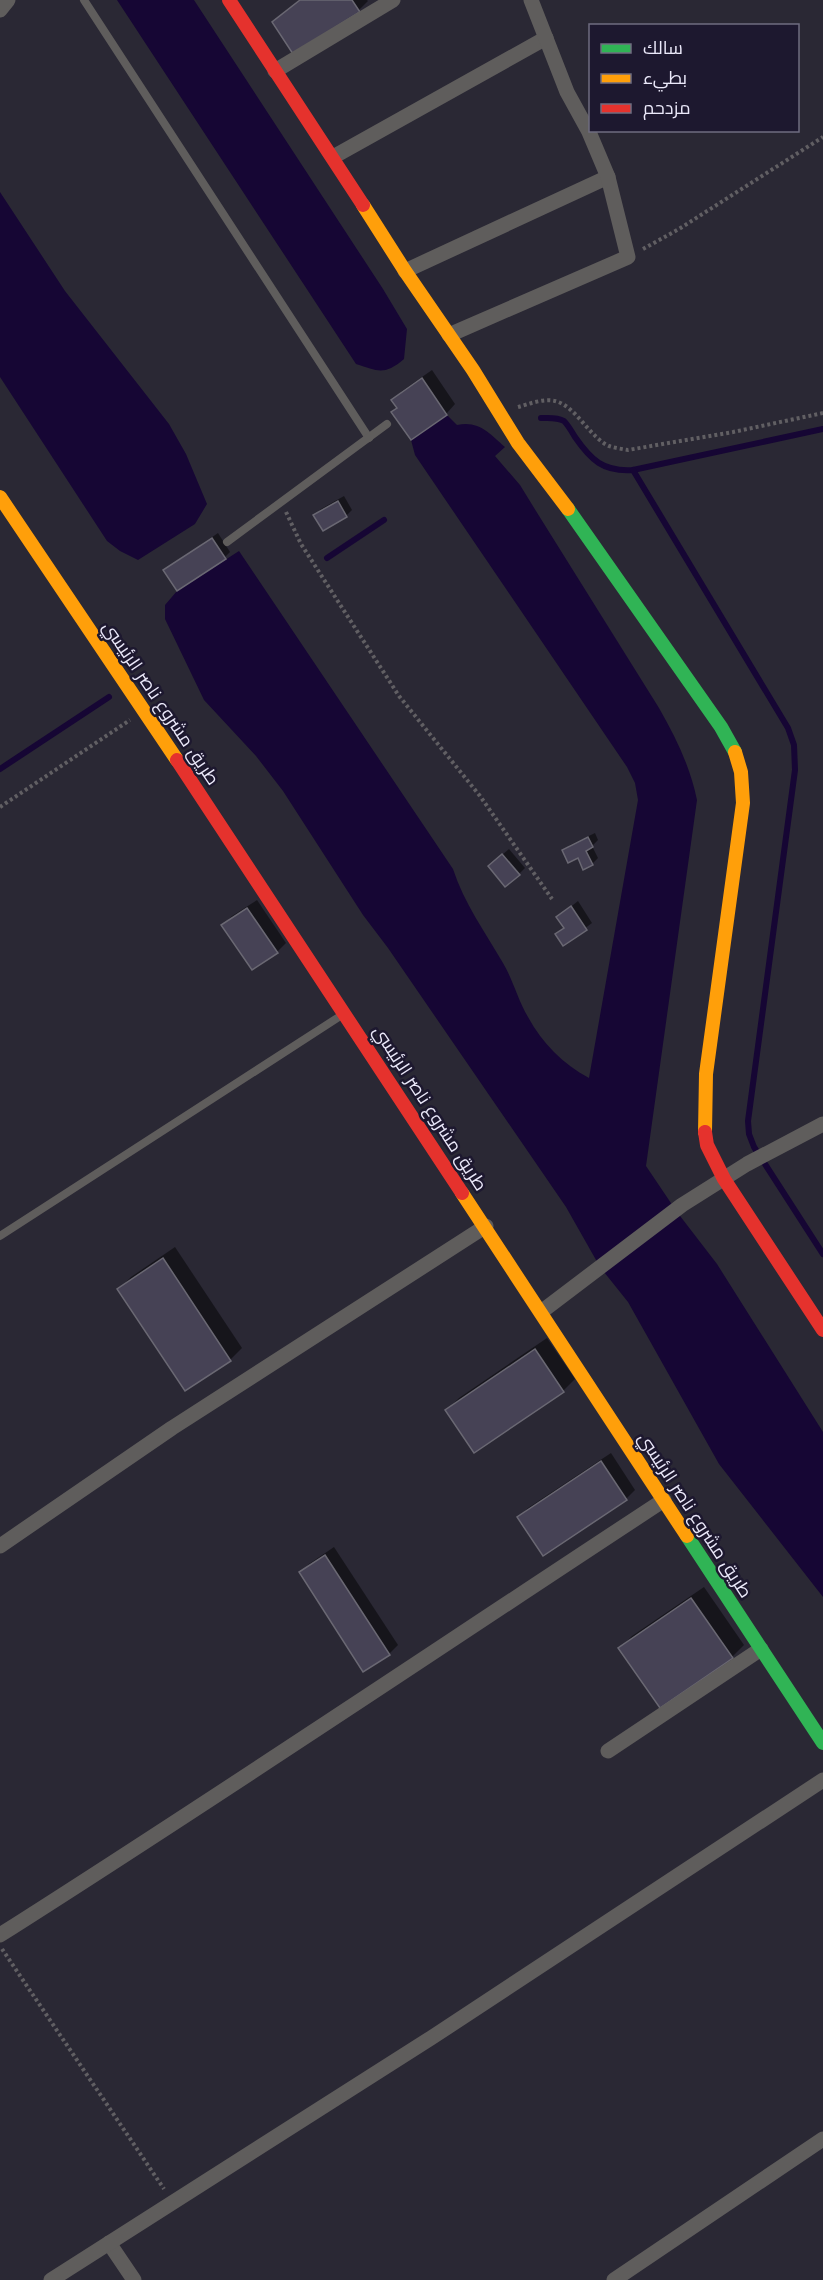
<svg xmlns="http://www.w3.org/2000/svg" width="823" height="2280" font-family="Inter,Cairo,sans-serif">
<rect width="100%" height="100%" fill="#2a2834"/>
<g fill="#160634">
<path d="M117,0H194L383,289L407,329L404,359C384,376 378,371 356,364Z"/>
<polygon points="0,192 65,291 169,424 186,454 207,504 195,524 138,560 120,551 107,541 0,377"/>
<path d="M447,415L457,425C479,420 490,434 505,447L495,456L520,485L536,511L659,708C676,738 690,766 697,800L646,1166L677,1212L717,1264L823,1432V1597L719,1464L628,1302L600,1267L566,1207L388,948L363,915L283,791L256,756L204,700L165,619V605L177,591L239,551L453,869C464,903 485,932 503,963C513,980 518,1000 528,1017C542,1043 563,1064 589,1078L638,800L635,783L627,767L415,455L411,440Z"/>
</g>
<g fill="#0007">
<polygon points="299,0 367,0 368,1 359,10 293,52 273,23"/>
<polygon points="432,370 455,404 447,413 411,438 399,407 393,400 402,391"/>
<polygon points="344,496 352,510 346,516 323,529 315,515 321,509"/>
<polygon points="218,533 230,552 225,557 165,570"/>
<polygon points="595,833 598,840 592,846 598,858 592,864 564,851 570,845"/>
<polygon points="509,849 525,868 519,874 495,861"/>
<polygon points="257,900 286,943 277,952 223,925 232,916"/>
<polygon points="578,901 592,923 564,944 557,934 565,927 558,917"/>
<polygon points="175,1247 242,1348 230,1360 119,1289 131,1277"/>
<polygon points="547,1338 575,1379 563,1391 447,1410 459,1398"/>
<polygon points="611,1453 635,1490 626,1499 519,1517 528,1508"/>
<polygon points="334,1547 398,1645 389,1654 301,1573 309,1564"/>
<polygon points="704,1587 744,1645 732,1657 620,1648 632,1636"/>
</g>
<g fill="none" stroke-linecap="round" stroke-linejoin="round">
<g stroke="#160634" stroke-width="6">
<path d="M541,418C549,418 557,417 564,421C568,425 572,432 575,437C591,460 603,472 633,470L823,429"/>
<polyline points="633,470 788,728 794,745 795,770 748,1121 749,1134 754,1147 823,1254"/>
<polyline points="327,558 384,520"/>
<polyline points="0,769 109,697"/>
</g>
</g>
<g fill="#464255" stroke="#6a6873" stroke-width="1.5">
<polygon points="300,0 352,0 360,12 293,54 272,22"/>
<polygon points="422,378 447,415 411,440 391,412 397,408 391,400"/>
<polygon points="338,501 347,517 323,531 313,515"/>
<polygon points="212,538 226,559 177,591 163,570"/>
<polygon points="588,837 593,847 586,851 593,865 583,870 578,858 568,863 562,850"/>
<polygon points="502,854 520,875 505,887 488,866"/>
<polygon points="571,906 587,930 563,946 555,934 564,928 556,917"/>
<polygon points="247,908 278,953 252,970 221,925"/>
<polygon points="163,1258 231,1361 185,1391 117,1289"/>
<polygon points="535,1349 564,1392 474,1453 445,1410"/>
<polygon points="601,1461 627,1500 543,1556 517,1517"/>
<polygon points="325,1555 390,1655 363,1672 299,1572"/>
<polygon points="691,1598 733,1658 660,1708 618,1648"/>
</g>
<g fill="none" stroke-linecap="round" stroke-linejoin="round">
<g stroke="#615f63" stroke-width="4" stroke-dasharray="3 3" stroke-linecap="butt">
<polyline points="643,249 679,229 823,137"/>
<path d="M518,407C529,404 544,398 555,401C576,406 589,437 609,446C615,448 622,449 628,450L733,432L823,413"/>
<polyline points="286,512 301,544 399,696 480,796 552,899"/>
<polyline points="0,807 130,720"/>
<polyline points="2,1949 164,2189"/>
</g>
<g stroke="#5f5d5c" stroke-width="8">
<polyline points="84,0 369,438"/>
<polyline points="227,542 387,424"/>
<polyline points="0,1236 342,1015"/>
</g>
<g stroke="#5f5d5c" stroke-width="15">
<polyline points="0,10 8,0"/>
<polyline points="275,71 393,0"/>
<polyline points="333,157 546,38"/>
<polyline points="405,271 608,177"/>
<polyline points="449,335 628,257 608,177 589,132 567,92 531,0"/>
<polyline points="541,1312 682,1205 747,1164 823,1124"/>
<polyline points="0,1546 172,1428 486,1226"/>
<polyline points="608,1751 761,1649"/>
<path d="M0,1935C224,1793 443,1645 664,1500"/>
<polyline points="109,2243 134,2280"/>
<polyline points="51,2280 431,2038 823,1780"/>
<polyline points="614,2280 823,2139"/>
</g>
<g stroke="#30b455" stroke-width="14">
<polyline points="568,509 721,727 735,752"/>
<polyline points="687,1536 823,1743"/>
</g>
<g stroke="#ff9f0a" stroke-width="14">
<polyline points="363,205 405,271 473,370 518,443 568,509"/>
<polyline points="0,497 177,760"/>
<polyline points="705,1132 706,1074 743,803 741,772 735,752"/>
<polyline points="462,1193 687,1536"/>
</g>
<g stroke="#e5322d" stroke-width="14">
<polyline points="229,0 363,205"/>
<polyline points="177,760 462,1193"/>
<polyline points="705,1132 707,1145 724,1179 823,1330"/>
</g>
</g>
<g text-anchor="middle" stroke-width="5" stroke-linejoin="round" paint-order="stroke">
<g font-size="18" fill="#ebe9fa" stroke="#1d182f">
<text transform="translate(161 703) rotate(56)" y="6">طريق مشروع ناصر الرئيسي</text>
<text transform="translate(430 1108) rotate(57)" y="6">طريق مشروع ناصر الرئيسي</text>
<text transform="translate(695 1515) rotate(57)" y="6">طريق مشروع ناصر الرئيسي</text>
</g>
</g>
<rect x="589" y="24" width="210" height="108" fill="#1d182f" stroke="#6f6c80" stroke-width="1.5"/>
<rect x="601" y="44" width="30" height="9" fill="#30b455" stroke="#6f6c80" stroke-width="1.5"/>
<text x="643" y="54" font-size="18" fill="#ebe9fa">سالك</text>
<rect x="601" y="74" width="30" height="9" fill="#ff9f0a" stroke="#6f6c80" stroke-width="1.5"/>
<text x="643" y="84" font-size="18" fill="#ebe9fa">بطيء</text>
<rect x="601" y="104" width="30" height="9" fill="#e5322d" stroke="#6f6c80" stroke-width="1.5"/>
<text x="643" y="114" font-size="18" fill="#ebe9fa">مزدحم</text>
</svg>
